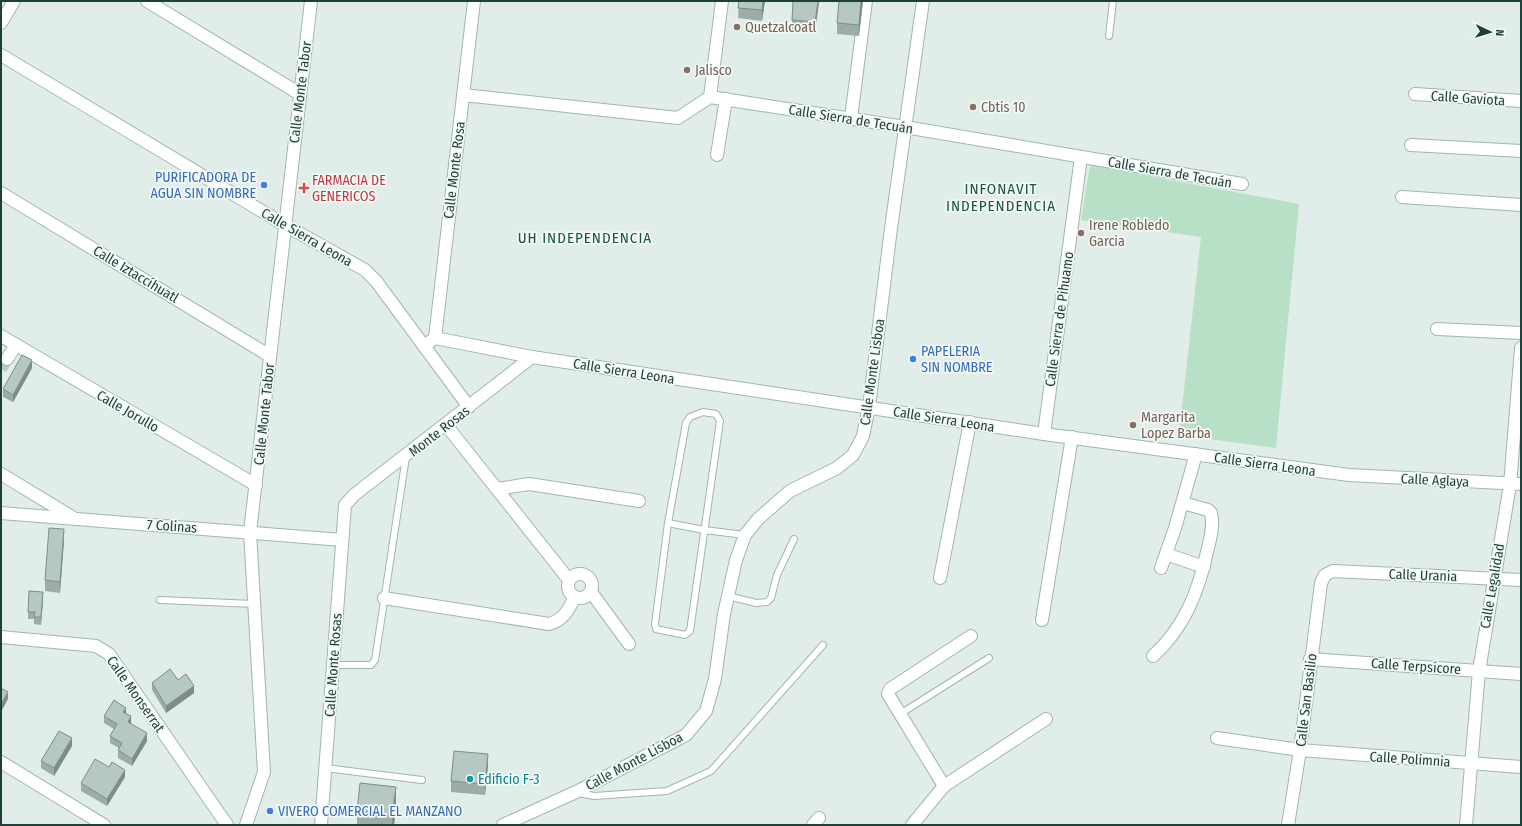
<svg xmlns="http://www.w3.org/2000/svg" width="1522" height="826" font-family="'Fira Sans Condensed',sans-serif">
<rect width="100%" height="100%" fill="#e1ede8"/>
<polygon fill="#b7e0c6" points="1090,165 1299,204 1276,448 1179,435 1201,237 1081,220"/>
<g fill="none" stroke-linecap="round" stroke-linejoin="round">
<polyline stroke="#bacac5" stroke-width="12" stroke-dasharray="12 6" stroke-linecap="butt" points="1,369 7,359"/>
<g stroke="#a3b5b0" stroke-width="8">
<g id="service">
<polyline points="1109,36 1113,1"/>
<polygon points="703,412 716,414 720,421 690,631 685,635 656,629 655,624 668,523 686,423 690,417"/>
<polyline points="668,523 704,530 745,535"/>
<polyline points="728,596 756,603 767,602 771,598 777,575 794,539"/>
<polyline points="160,600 254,604"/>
<polyline points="333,665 371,665 375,660 406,457"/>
<polyline points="900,714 989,658"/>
<polyline points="325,768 422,780"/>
<polyline points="578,793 594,796 667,791 711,771 823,645"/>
</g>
</g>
<g stroke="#a3b5b0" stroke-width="14">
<g id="minor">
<polyline points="147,1 300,94"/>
<polyline points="1,55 285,225 365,270 376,281 469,407"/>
<polyline points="1415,94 1521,101"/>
<polyline points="463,95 678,118 710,97 905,127 1242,184"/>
<polyline points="710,97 722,1"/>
<polyline points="851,118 866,1"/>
<polyline points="1411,145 1521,151"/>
<polyline points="717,155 726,99"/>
<polyline points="1,193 270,356"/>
<polyline points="1402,197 1521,205"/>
<polyline points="1437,329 1521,333"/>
<polyline points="1,336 256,485"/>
<polyline points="435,338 474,1"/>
<polyline points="424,346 435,338 532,357 1044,434 1349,475 1521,484"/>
<polyline points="7,359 16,345"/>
<polyline points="446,425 569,580"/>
<polyline points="1044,434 1081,157"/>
<polyline points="1,474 72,517"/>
<polyline points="497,489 529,484 639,501"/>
<polyline points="1,513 342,540"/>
<polyline points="1166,554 1204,567"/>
<polyline points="1161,568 1175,528 1196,454"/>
<circle cx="580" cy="586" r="12"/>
<polyline points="940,578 970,422"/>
<polyline points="591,592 629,644"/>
<path d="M384,598L549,624C564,620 568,610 575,597"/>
<polyline points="1042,620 1072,437"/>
<polyline points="1,637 96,646 109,654 227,825"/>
<path d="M1153,656C1184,628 1198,593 1207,552C1210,540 1214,525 1211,513L1208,510L1183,503"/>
<polyline points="1310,659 1521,674"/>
<polyline points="1217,738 1300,750 1521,767"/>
<polyline points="1,762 104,825"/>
<polyline points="944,786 888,694 890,689 971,636"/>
<polyline points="246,825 264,772 250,532 311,1"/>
<polyline points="321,825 345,505 354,495 532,357"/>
<polyline points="503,825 576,792 686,735 706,711 715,679 724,614 736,560 745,535 758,519 790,491 837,468 853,455 863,436 869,407 891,228 923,1"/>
<polyline points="813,825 819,818"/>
<polyline points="912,825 944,786 1046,719"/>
<polyline points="1288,825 1300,750 1321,583 1325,575 1333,571 1521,580"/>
</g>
</g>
<g stroke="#a3b5b0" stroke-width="14">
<g id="tertiary">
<polyline points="1,23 14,1"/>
<polyline points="1466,825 1479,671 1510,485 1521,348"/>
</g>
</g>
<use href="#service" stroke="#fff" stroke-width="6"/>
<use href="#minor" stroke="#fff" stroke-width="12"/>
<use href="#tertiary" stroke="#fff" stroke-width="12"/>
</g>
<g fill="#9daca7">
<polygon points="739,1 765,1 762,21 738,18"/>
<polygon points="819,1 815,33 792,31 792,20"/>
<polygon points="863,1 859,36 837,34 837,23"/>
<polygon points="32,368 13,402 3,397 3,389"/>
<polygon points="64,540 60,593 45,591 45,580"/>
<polygon points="43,599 41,625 34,624 34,619 28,619 28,612"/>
<polygon points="178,680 194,693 166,713 152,690 152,683"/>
<polygon points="126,714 131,724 147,741 132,766 118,758 118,750 119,748 110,743 110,736 114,729 104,723 104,716"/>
<polygon points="72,746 54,776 41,768 41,761"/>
<polygon points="488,765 485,795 451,792 451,781"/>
<polygon points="125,777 107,806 81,791 81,783"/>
<polygon points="396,808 394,825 357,825 357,811"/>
</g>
<g fill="#7f8c88">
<polygon points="763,1 765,1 762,21 762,10"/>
<polygon points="818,1 819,1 815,33 815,22"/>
<polygon points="861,1 863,1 859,36 859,25"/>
<polygon points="32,360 32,368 13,402 13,395"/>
<polygon points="64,529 64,540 60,593 60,582"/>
<polygon points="43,592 43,599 41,625 41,617"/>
<polygon points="194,686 194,693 166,713 166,706"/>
<polygon points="8,692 8,699 1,712 1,704"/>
<polygon points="126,708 126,715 123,712"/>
<polygon points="131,716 131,724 128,722"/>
<polygon points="147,733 147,741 132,766 132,759"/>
<polygon points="72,738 72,746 54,776 54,768"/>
<polygon points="488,754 488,765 485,795 485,784"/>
<polygon points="125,770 125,777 107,806 107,799"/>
<polygon points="396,787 396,808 394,825 392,825 392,815"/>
</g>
<g fill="#b6c8c2" stroke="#7f8c88">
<polygon points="739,1 763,1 762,10 738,8"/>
<polygon points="793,1 818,1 815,22 792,20"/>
<polygon points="839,1 861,1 859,25 837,23"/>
<polygon points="22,355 32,360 13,395 3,389"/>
<polygon points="49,528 64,529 60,582 45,580"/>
<polygon points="29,591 43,592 41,617 34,617 35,612 28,612"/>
<polygon points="170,669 178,680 186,674 194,686 166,706 152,683"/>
<polygon points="1,688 8,692 1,704"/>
<polygon points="114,700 126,708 123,712 131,716 128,722 147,733 132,759 118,750 122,743 110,736 117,724 104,716"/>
<polygon points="59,731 72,738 54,768 41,761"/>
<polygon points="454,751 488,754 485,784 451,781"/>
<polygon points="95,759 109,767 112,762 125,770 107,799 81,783"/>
<polygon points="360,783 396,787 392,815 357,811"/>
</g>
<g fill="#8d6e63" stroke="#f2f9f6" stroke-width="1.5">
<circle cx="737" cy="27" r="4"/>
<circle cx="687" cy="70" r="4"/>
<circle cx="973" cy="107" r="4"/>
<circle cx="1081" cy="233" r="4"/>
<circle cx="1133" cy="425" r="4"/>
</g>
<g fill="#3f7fe0" stroke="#f2f9f6" stroke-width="1.5">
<circle cx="264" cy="185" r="4"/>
<circle cx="913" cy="359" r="4"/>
<circle cx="270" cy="811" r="4"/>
</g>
<path fill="#e0444e" stroke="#f2f9f6" stroke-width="1.5" d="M302 182h4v4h4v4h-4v4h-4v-4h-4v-4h4z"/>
<circle fill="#0f9aa8" stroke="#f2f9f6" stroke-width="1.5" cx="470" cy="779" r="4"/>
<g text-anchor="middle" stroke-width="3.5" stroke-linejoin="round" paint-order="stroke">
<g font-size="14" fill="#785e54" stroke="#f2f9f6" text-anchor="start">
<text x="745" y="32">Quetzalcoatl</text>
<text x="695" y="75">Jalisco</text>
<text x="981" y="112">Cbtis 10</text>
<text x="1089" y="230">Irene Robledo<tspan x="1089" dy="16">Garcia</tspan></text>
<text x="1141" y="422">Margarita<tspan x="1141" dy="16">Lopez Barba</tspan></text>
</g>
<g font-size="14" fill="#1f3f39" stroke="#f2f9f6">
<text transform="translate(300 92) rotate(-83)" y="5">Calle Monte Tabor</text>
<text transform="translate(1468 98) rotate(4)" y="5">Calle Gaviota</text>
<text transform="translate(851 119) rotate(9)" y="5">Calle Sierra de Tecuán</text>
<text transform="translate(454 170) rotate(-83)" y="5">Calle Monte Rosa</text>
<text transform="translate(1170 172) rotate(10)" y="5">Calle Sierra de Tecuán</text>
<text transform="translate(307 237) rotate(30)" y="5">Calle Sierra Leona</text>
<text transform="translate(136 274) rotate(31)" y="5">Calle Iztaccíhuatl</text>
<text transform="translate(1059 319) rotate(-82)" y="5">Calle Sierra de Pihuamo</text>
<text transform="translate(624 371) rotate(9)" y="5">Calle Sierra Leona</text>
<text transform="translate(872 372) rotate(-82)" y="5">Calle Monte Lisboa</text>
<text transform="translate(128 411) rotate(30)" y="5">Calle Jorullo</text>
<text transform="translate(264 414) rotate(-84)" y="5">Calle Monte Tabor</text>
<text transform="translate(944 419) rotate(9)" y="5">Calle Sierra Leona</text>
<text transform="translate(439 431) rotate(-38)" y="5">Monte Rosas</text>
<text transform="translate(1265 464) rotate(8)" y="5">Calle Sierra Leona</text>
<text transform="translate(1435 480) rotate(3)" y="5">Calle Aglaya</text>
<text transform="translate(172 526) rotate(4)" y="5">7 Colinas</text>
<text transform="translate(1423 575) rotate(2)" y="5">Calle Urania</text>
<text transform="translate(1492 586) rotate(-80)" y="5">Calle Legalidad</text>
<text transform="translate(333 665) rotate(-86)" y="5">Calle Monte Rosas</text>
<text transform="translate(1416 666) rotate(4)" y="5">Calle Terpsícore</text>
<text transform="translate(136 694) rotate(55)" y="5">Calle Monserrat</text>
<text transform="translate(1306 700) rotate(-83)" y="5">Calle San Basilio</text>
<text transform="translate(1410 759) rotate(4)" y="5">Calle Polimnia</text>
<text transform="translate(634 761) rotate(-28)" y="5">Calle Monte Lisboa</text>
</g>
<g font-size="14" fill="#366cbe" stroke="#f2f9f6" text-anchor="start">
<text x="256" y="182" text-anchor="end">PURIFICADORA DE<tspan x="256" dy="16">AGUA SIN NOMBRE</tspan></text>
<text x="921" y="356">PAPELERIA<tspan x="921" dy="16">SIN NOMBRE</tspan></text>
<text x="278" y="816">VIVERO COMERCIAL EL MANZANO</text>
</g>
<g font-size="14" fill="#be3a42" stroke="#f2f9f6" text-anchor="start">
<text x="312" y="185">FARMACIA DE<tspan x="312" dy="16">GENERICOS</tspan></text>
</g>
<g font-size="14" fill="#0d838f" stroke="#f2f9f6" text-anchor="start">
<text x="478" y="784">Edificio F-3</text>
</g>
<g font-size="15" letter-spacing="1" fill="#19534a" stroke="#f2f9f6">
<text x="1001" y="194">INFONAVIT<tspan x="1001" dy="17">INDEPENDENCIA</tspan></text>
<text x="585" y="243">UH INDEPENDENCIA</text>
</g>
</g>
<rect width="1522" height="826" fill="none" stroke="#1f3f39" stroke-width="4"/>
<g transform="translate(1490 32) rotate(94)" stroke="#f2f9f6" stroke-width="3" paint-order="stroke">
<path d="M0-3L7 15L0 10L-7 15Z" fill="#1f3f39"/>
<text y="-6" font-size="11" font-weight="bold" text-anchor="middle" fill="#1f3f39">N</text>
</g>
</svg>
